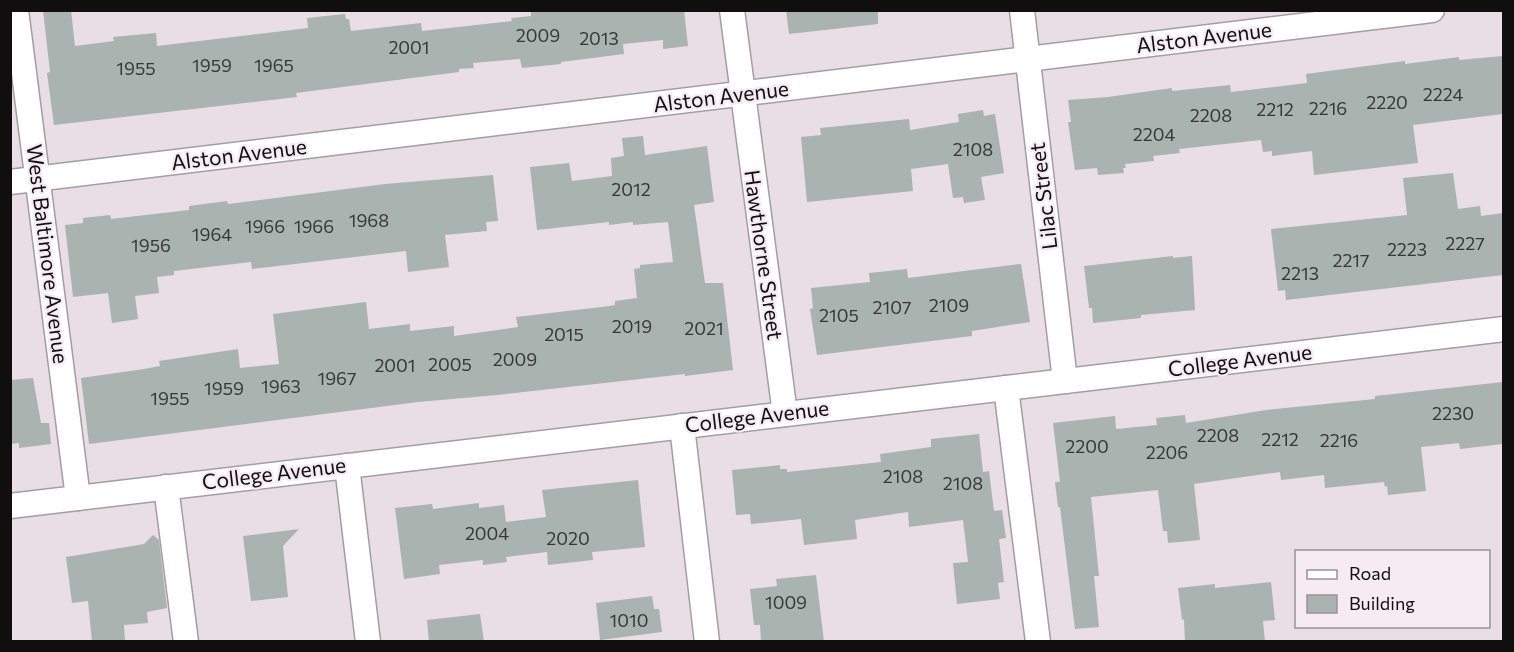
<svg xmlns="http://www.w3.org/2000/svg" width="1514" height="652" font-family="Commissioner,sans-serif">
<rect width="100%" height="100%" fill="#e8dee3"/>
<g fill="#a9b3b0">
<polygon points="43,10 71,10 75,46 114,41 113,37 156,33 157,46 308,28 307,18 345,14 346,19 349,19 351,31 421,23 422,31 512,21 511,18 531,16 531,10 684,10 688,46 663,49 663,40 623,44 624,54 561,62 561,64 522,68 520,59 473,63 474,68 459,69 459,72 296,93 297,97 54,125 47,73 50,72"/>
<polygon points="786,10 878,10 878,24 789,34"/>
<polygon points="1503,56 1503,114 1413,125 1418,163 1314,175 1312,151 1272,156 1272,151 1263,152 1261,140 1179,149 1180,153 1153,156 1154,161 1125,164 1126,168 1123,168 1124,173 1098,175 1097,168 1075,170 1068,122 1071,122 1068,100 1108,97 1172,88 1172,91 1230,85 1231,92 1307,83 1306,74 1359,67 1405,61 1405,64 1459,57 1459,60"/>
<polygon points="983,110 984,116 995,114 1004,173 981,177 985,200 964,203 963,197 953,198 948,164 911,169 913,191 807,202 801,137 821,135 820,128 909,119 910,130 959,122 958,114"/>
<polygon points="643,136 645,155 707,146 714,202 694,205 705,283 723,283 733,370 685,376 685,374 497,395 418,402 89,444 81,378 144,369 160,366 159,361 238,349 240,368 279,364 273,314 366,302 369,329 410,324 410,331 454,326 454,336 518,327 516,317 610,306 615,305 615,301 637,298 634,269 640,268 640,265 673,262 668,222 633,225 633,222 609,225 609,222 537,230 530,167 569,163 572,181 612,176 611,158 624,156 622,138"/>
<polygon points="1453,173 1458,209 1480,206 1481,216 1503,213 1503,275 1286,300 1285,290 1278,291 1271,229 1407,215 1403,178"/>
<polygon points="493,175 498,221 486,222 487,231 445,235 449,267 408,272 406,251 252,269 251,262 174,271 174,275 157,277 159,293 135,296 138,319 112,323 108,293 73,297 65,225 83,223 83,218 110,215 111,219 189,210 189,206 227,201 228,204 385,184"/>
<polygon points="1173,256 1173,258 1192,256 1195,310 1141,315 1141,318 1093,323 1092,308 1089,308 1084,266"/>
<polygon points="1021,264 1030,322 972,331 972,336 817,355 810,309 813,308 811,288 870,282 869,273 907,269 908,278"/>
<polygon points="33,378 41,423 49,423 51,444 19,448 19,443 10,444 10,380"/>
<polygon points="1503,382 1503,444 1460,449 1459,443 1421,447 1426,491 1388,495 1387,486 1385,487 1384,482 1325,488 1324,475 1281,480 1280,472 1194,484 1200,540 1168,543 1167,531 1163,531 1158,490 1091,497 1099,576 1094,576 1099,627 1075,629 1060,507 1058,507 1055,482 1060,482 1053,423 1115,416 1116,429 1157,425 1156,418 1185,415 1186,423 1266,410 1375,399 1375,396"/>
<polygon points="979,434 983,472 989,471 994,511 1002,510 1006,538 999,539 1004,582 998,583 1000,599 957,604 953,563 968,562 963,520 909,527 908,512 855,520 857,539 804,545 801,519 751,524 750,514 736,515 732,470 780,465 780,469 787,469 787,472 881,462 880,454 931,447 931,439"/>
<polygon points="638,480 645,547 592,552 593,560 548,565 547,552 506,557 507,562 483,565 483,560 439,565 440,574 404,579 395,508 432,504 433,509 479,503 479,508 504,505 506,522 546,517 542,490"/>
<polygon points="299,529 283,546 288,597 251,601 243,536"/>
<polygon points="153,535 159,540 167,608 147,612 148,623 124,625 125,642 92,642 88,601 72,603 66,557 144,544"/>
<polygon points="816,575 824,642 761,642 760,625 754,625 750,589 777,586 776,579"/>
<polygon points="1271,582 1275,620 1263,621 1265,642 1185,642 1184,619 1182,620 1178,588 1215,584 1215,588"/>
<polygon points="652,596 654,609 659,609 662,632 600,640 596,603"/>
<polygon points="480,614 484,642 429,642 427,620"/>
</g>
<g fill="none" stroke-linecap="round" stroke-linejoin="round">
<g stroke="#a69da1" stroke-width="27">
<g id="minor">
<polyline points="16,10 78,498"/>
<polyline points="732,10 785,414"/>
<polyline points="1022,10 1065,381"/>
<polyline points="10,182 1432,10"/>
<polyline points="1006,388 1038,642"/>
<polyline points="682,426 707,642"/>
<polyline points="347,466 368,642"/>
<polyline points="166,487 186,642"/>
<polyline points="10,506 1504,329"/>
</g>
</g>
<use href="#minor" stroke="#fff" stroke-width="24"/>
</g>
<g text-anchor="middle" stroke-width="4.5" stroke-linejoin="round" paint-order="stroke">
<g font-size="18" fill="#373738">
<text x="538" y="42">2009</text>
<text x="599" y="45">2013</text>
<text x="409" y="54">2001</text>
<text x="212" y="72">1959</text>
<text x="274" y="72">1965</text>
<text x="136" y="75">1955</text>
<text x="1443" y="101">2224</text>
<text x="1387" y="109">2220</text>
<text x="1328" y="115">2216</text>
<text x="1275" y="116">2212</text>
<text x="1211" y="122">2208</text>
<text x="1154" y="141">2204</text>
<text x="973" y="156">2108</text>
<text x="631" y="196">2012</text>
<text x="369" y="227">1968</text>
<text x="265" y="233">1966</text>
<text x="314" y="233">1966</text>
<text x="212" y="241">1964</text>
<text x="1465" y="250">2227</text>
<text x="151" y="252">1956</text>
<text x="1407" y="256">2223</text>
<text x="1351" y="267">2217</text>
<text x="1300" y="280">2213</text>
<text x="949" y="312">2109</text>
<text x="892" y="314">2107</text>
<text x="839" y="322">2105</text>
<text x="632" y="333">2019</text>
<text x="704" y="335">2021</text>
<text x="564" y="341">2015</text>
<text x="515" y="366">2009</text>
<text x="450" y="371">2005</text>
<text x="395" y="372">2001</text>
<text x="337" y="385">1967</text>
<text x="281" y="393">1963</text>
<text x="224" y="395">1959</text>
<text x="170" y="405">1955</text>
<text x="1453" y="420">2230</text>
<text x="1218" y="442">2208</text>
<text x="1280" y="446">2212</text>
<text x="1339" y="447">2216</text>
<text x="1087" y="453">2200</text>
<text x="1167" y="459">2206</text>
<text x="903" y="483">2108</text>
<text x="963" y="490">2108</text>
<text x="487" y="540">2004</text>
<text x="568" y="545">2020</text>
<text x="786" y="609">1009</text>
<text x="629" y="627">1010</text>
</g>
<g font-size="21" fill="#110e10" stroke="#f5ebf0">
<text transform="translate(1204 38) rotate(-7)" y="7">Alston Avenue</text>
<text transform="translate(721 97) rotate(-7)" y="7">Alston Avenue</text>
<text transform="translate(239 155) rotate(-7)" y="7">Alston Avenue</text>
<text transform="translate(1044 196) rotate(-97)" y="7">Lilac Street</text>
<text transform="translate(47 254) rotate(83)" y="7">West Baltimore Avenue</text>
<text transform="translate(763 255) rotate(82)" y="7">Hawthorne Street</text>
<text transform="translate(1240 361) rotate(-7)" y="7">College Avenue</text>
<text transform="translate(757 417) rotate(-7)" y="7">College Avenue</text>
<text transform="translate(274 474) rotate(-7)" y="7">College Avenue</text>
</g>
</g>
<rect width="1514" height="652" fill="none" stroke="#110e10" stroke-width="24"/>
<rect x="1295" y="550" width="195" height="78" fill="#f5ebf0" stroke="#9a9396" stroke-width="1.5"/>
<rect x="1307" y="570" width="30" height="9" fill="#ffffff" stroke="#9a9396" stroke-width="1.5"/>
<text x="1349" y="580" font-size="18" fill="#110e10">Road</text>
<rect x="1307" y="595" width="30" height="18" fill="#a9b3b0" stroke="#9a9396" stroke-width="1.5"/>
<text x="1349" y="610" font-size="18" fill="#110e10">Building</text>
</svg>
